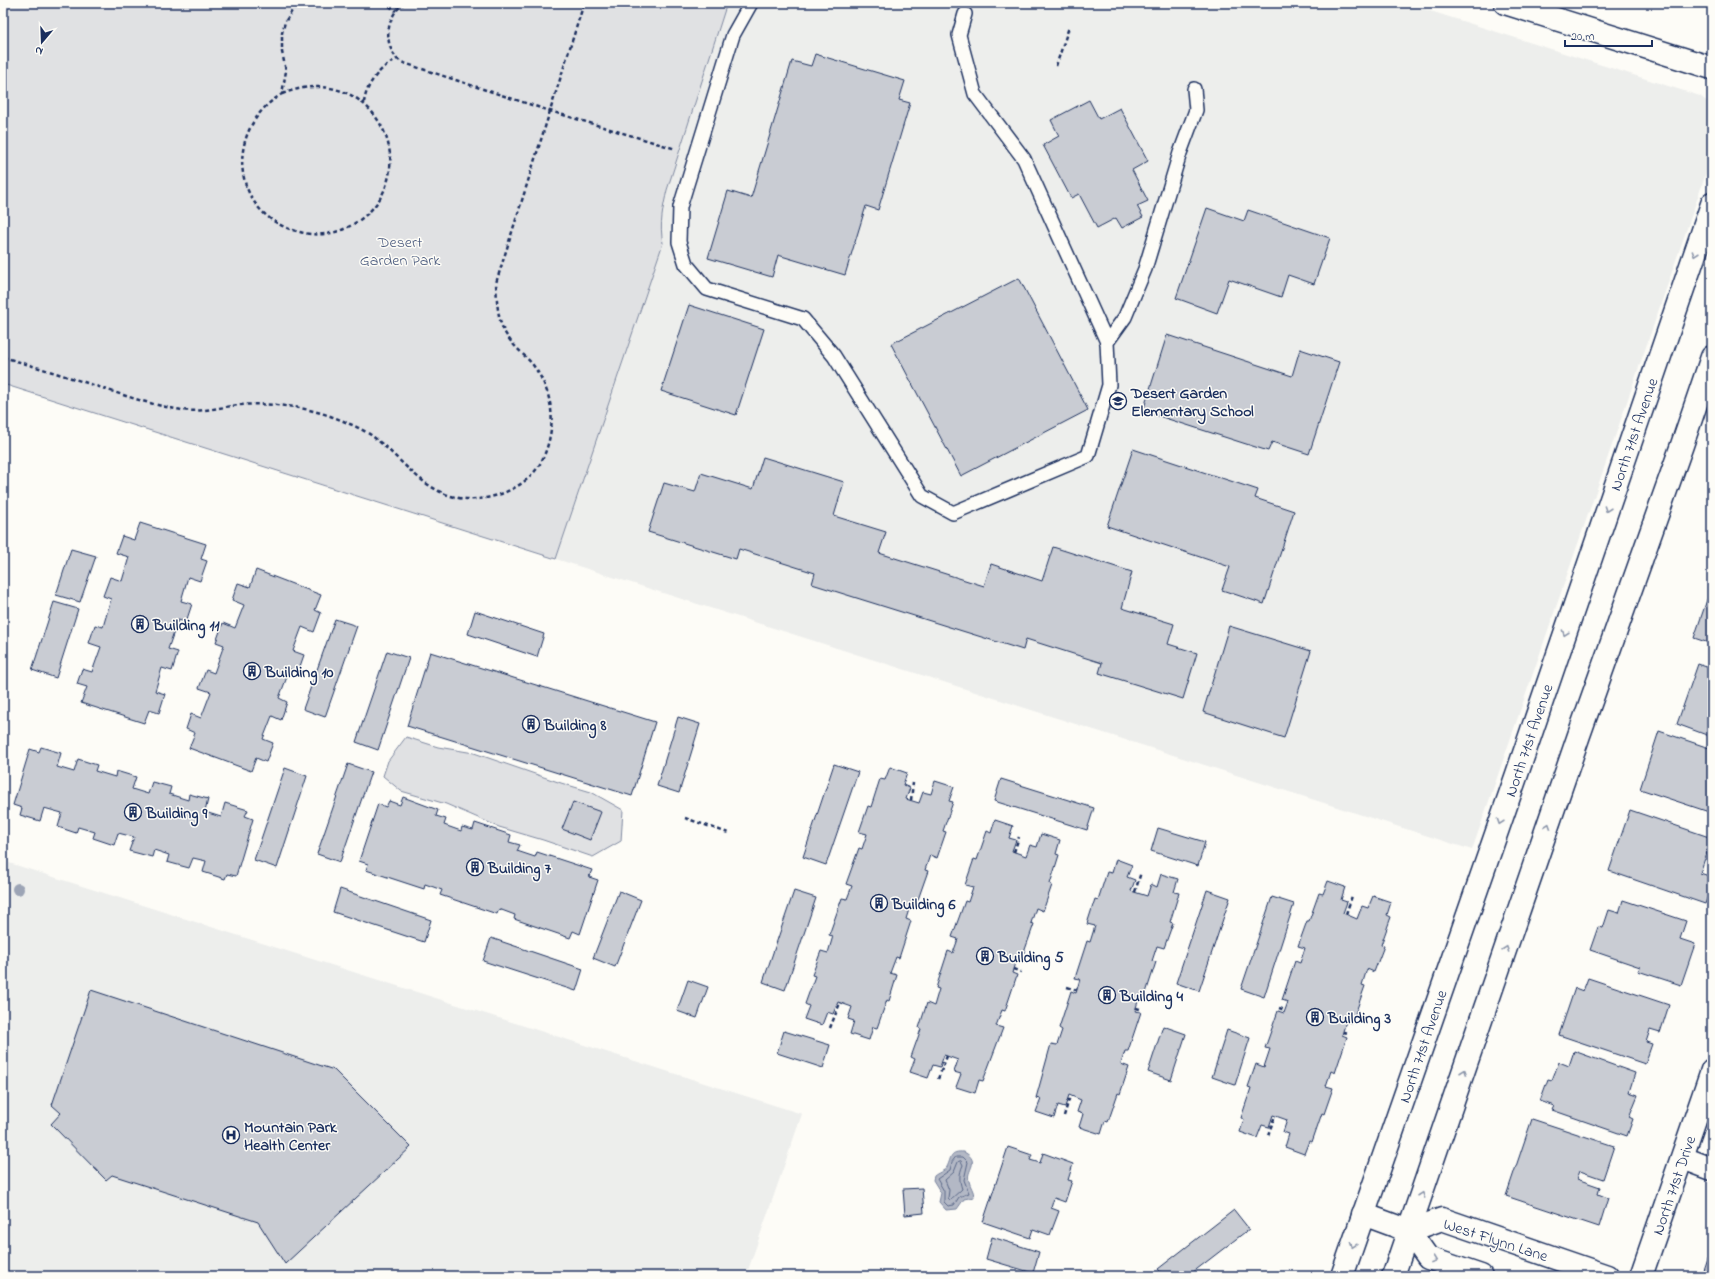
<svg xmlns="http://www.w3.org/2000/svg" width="1715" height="1279" font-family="'Indie Flower',sans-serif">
<rect width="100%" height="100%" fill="#fdfcf7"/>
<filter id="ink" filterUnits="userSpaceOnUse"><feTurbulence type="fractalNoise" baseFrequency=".025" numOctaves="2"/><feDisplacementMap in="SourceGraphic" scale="8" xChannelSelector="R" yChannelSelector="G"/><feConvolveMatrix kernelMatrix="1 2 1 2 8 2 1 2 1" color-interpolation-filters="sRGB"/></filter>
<g filter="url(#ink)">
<g fill="#edeeec">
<polygon points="727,3 1405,3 1700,96 1709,103 1712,106 1712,156 1472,850 556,559 663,243 660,230 661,217 667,190"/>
<polygon points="3,861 802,1114 746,1276 3,1276"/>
</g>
<g fill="#e0e1e3" stroke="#7e88a0">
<path d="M3,3H727L667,190C663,208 659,224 663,243L556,559L3,384Z"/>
<polygon points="406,737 438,747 474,753 561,783 591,792 623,810 621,841 593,857 543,840 499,827 446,804 401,791 383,776 388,761"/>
</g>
<path fill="#b3b8c5" stroke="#76819c" d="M964,1152C982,1162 965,1170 969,1181C970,1187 974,1190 974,1197L964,1199L957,1209L946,1210L939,1202L941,1193L933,1180L934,1176C937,1173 945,1171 947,1167C952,1157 949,1151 964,1152Z"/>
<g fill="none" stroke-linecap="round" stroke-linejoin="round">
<g stroke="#586687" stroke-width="1">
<polygon points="956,1157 963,1157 968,1162 964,1180 969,1193 959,1197 954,1205 948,1206 944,1202 944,1191 937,1179 950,1170 952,1162"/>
<path d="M961,1161L963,1165C959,1174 959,1180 962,1189L950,1200L948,1198L949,1190L945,1180L954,1172L958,1162Z"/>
</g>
</g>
<g fill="#c9ccd3" stroke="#1b2f5e">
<polygon points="815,54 905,81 899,100 910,103 878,210 866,206 845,275 778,255 772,277 708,258 728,191 751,198 792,61 811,66"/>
<polygon points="1089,100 1099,119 1120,108 1148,161 1132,170 1148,201 1137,206 1143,217 1122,228 1116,218 1097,228 1079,194 1071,198 1043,145 1059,136 1051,120"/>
<polygon points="1207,208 1244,221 1248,210 1330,238 1314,284 1288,275 1281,297 1229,279 1217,313 1176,298"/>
<polygon points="1019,278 1088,410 961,476 891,344"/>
<polygon points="689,305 764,329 736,415 661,391"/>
<polygon points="1167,335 1292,376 1300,349 1339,362 1309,454 1272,442 1268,451 1143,411"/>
<polygon points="1133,449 1258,490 1255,498 1294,511 1264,604 1222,590 1230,567 1107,526"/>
<polygon points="763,457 844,482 834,516 886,532 879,553 984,586 991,564 1042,581 1053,547 1132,572 1122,608 1174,624 1168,644 1197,653 1183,699 1099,673 1102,663 1026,639 1023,650 812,584 815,573 739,549 736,559 648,532 664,483 695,492 701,473 753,489"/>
<polygon points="140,523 206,544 201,559 207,561 200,581 188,577 181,601 192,604 186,622 178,620 168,649 178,652 172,671 162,668 155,691 165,694 159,713 149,710 144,723 81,703 87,687 77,684 82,669 92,672 101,647 89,643 95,625 103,627 111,599 103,596 110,577 122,581 129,557 116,553 122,536 134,540"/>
<polygon points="71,549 96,556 80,602 56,595"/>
<polygon points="256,570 321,595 315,610 321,613 314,632 302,627 293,651 304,655 298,672 290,669 279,698 287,702 281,720 272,716 263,739 273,743 266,762 256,758 251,771 189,748 195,733 186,729 191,714 201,718 211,692 199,688 206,670 214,673 224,645 216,642 223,623 235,628 244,605 232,600 238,583 250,587"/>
<polygon points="1712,585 1712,644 1694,638"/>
<polygon points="54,602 78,609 56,678 32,670"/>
<polygon points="475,611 544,634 537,657 468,634"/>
<polygon points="335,619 357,626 325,717 303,709"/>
<polygon points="1229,626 1311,651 1284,738 1203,712"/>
<polygon points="387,651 409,658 378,750 356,742"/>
<polygon points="430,652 655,722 632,796 407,726"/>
<polygon points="1698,664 1712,669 1712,737 1677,724"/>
<polygon points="678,717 700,724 679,793 657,786"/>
<polygon points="1659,731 1712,749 1712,813 1640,789"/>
<polygon points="41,747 61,753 57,767 74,772 78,759 97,765 95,771 115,777 116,771 136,777 132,789 148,794 152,782 171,787 169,794 188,800 189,794 208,799 205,812 221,817 225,803 248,810 245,816 253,819 236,876 227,874 225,879 203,872 206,861 193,858 189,868 167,862 169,855 154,850 152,857 129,851 134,837 118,833 114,845 93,838 95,832 78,827 76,833 58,827 62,813 44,808 40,821 20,815 22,808 13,805 30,749 39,752"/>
<polygon points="348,764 371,772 340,862 317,854"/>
<polygon points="834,764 858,772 826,865 803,857"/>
<polygon points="890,767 907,773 903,785 910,788 906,799 919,803 923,792 931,794 935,781 954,787 949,801 953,802 943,831 946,832 937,858 930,855 925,870 928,871 915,908 910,906 906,919 911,921 899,958 896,957 890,973 897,975 889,1001 887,1000 877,1028 873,1027 869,1040 850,1034 854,1021 848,1019 852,1007 838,1002 833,1014 827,1012 822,1025 804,1019 809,1006 805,1004 815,976 812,975 821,951 828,953 833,936 829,935 842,898 847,899 852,886 846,884 859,848 862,849 867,834 859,832 868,806 871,807 880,779 885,780"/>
<polygon points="285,768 307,776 277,868 254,860"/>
<polygon points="1001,779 1094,808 1087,830 994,801"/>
<polygon points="403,797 438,810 436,816 446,819 444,825 461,831 462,827 473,830 475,823 511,835 509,842 520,845 517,851 535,857 537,852 592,870 589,877 598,880 580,934 573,931 570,938 514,919 515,915 499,909 497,914 440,895 442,890 425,884 424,889 366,870 368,864 359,861 378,804 386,807 389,801 400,805"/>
<polygon points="573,802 601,812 590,840 562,829"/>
<polygon points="1630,810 1712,838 1700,873 1712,877 1712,885 1705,904 1609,871"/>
<polygon points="995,820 1013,826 1009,838 1016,840 1012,851 1026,856 1030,845 1037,847 1041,834 1060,840 1056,854 1059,855 1050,884 1052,885 1043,911 1036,908 1031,923 1034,924 1021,961 1016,959 1012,973 1017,975 1005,1011 1002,1010 996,1026 1003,1028 983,1081 979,1080 975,1093 956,1087 961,1074 954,1072 958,1060 944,1055 940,1067 933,1065 928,1078 910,1072 915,1059 911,1057 921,1029 919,1028 927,1003 934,1006 939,989 936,988 948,951 953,953 958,939 952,937 965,901 968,902 973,887 965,885 974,859 977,860 987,831 991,833"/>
<polygon points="1158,828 1205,842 1198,866 1151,851"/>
<polygon points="1116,859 1132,865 1127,877 1135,880 1131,891 1147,896 1151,884 1157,887 1161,874 1178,879 1174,892 1179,893 1170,922 1173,923 1164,948 1157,946 1152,961 1156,962 1144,999 1139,998 1135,1011 1141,1012 1128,1051 1125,1051 1121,1064 1129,1067 1120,1094 1118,1093 1108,1122 1105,1121 1101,1134 1079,1127 1083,1114 1077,1112 1081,1100 1069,1095 1065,1107 1058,1105 1054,1118 1036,1112 1041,1099 1036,1098 1051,1044 1057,1045 1062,1030 1059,1028 1071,991 1076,993 1080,979 1075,978 1087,941 1090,942 1095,926 1087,924 1095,899 1098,900 1107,872 1112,873"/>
<polygon points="1328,881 1345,887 1341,900 1347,902 1343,913 1357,919 1362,906 1368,908 1373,896 1391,902 1387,915 1391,917 1381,945 1384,946 1374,972 1367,969 1362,985 1365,986 1352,1023 1346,1021 1342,1035 1347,1037 1335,1073 1331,1071 1326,1086 1333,1088 1324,1114 1322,1113 1312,1142 1309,1141 1304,1154 1285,1147 1289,1134 1283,1132 1287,1120 1273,1115 1269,1127 1262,1125 1257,1138 1240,1132 1244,1119 1241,1118 1251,1088 1248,1087 1256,1064 1264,1067 1270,1049 1265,1048 1278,1011 1284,1013 1288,1002 1282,1000 1295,961 1300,963 1305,948 1298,946 1307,921 1309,921 1319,893 1323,894"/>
<polygon points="340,889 431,920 424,942 333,912"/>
<polygon points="1207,890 1230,898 1199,991 1176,983"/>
<polygon points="619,891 641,900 615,967 593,958"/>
<polygon points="794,891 816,898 785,990 763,982"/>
<polygon points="1272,897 1294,904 1264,997 1241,989"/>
<polygon points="1623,900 1686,921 1680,939 1695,944 1681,985 1638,971 1640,967 1590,950 1598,927 1603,928 1609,910 1619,913"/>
<polygon points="491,938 583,969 576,991 483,961"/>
<polygon points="1588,978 1669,1005 1660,1033 1650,1030 1646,1042 1652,1044 1645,1064 1559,1035 1575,988 1583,991"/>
<polygon points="688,980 708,987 697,1018 677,1011"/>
<polygon points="91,990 334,1070 411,1147 285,1264 258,1222 112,1175 106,1180 51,1124 61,1113 52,1105"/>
<polygon points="1163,1026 1186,1034 1171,1080 1148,1072"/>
<polygon points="1227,1030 1250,1038 1235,1085 1212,1077"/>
<polygon points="784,1031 830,1045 823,1068 777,1053"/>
<polygon points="1574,1051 1635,1073 1629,1092 1638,1095 1629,1117 1633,1119 1627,1136 1552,1110 1554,1106 1540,1101 1548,1079 1552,1080 1559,1062 1569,1066"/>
<polygon points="1532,1119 1614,1146 1603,1179 1580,1171 1577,1179 1600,1187 1598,1194 1608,1198 1599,1227 1506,1196"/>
<polygon points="1008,1147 1032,1155 1030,1160 1040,1163 1043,1153 1073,1164 1068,1180 1072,1181 1065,1202 1054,1198 1051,1208 1059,1211 1050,1235 1033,1229 1030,1238 983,1222"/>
<polygon points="922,1188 924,1213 905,1215 903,1189"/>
<polygon points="1234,1210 1249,1229 1188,1276 1164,1276 1158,1269"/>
<polygon points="992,1237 1039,1252 1033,1273 986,1259"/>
<polygon points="1712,1243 1712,1276 1701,1276"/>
</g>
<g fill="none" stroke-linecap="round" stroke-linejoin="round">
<g stroke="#1b2f5e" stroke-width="16">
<g id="service">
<polyline points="751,3 733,35 680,207 679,242 686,264 707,289 803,319 834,356 922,496 953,513 1088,456 1109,385 1107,342 1125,317 1145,269 1180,153 1196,110 1194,89"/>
<polyline points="965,14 959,35 975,94 1024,159 1107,342"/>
</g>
</g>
<g stroke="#1b2f5e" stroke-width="25">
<g id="minor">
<polyline points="1683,1158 1712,1169"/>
<polyline points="1363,1214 1409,1231 1428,1258 1481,1276"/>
<polyline points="1409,1231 1442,1219 1607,1276"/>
<polyline points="1641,1276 1712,1070"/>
</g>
</g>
<g stroke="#1b2f5e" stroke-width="25">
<g id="tertiary">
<polyline points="1505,3 1712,68"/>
<polyline points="1342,1276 1517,774 1712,204"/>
<polyline points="1393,1276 1579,735 1682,445 1712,357"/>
</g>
</g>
<g stroke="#1b2f5e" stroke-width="2.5" stroke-dasharray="4 3" stroke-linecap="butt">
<polyline points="383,3 388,5 396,11"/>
<path d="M405,3C385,15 382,48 401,62L550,111L676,149"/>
<polyline points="1056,66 1069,27"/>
<path d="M282,94C380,55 435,187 344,229C331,235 314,236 300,232C230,216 223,129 282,94L286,71L282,52V33L285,22L297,3"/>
<path d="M364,103C366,84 380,67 397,59"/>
<path d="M3,357C33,366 63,375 93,385C120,394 148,404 176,409C195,413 213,409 231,406C271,401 314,407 350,424C357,427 365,431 371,435C402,458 426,497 468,499C495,501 532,485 543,458C557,426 554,394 533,365C525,355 514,347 507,336C497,322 497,300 496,283L584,3"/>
<polyline points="911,800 913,783"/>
<polyline points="685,818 731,834"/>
<polyline points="1014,852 1019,837"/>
<polyline points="1135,892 1141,872"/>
<polyline points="1346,914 1352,896"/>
<polyline points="1013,969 1021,972"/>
<polyline points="1067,987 1077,990"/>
<polyline points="1136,1008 1140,1009"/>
<polyline points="1279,1008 1285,1010"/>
<polyline points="830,1028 840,1003"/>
<polyline points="1343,1032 1348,1033"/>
<polyline points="938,1079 947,1056"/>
<polyline points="1064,1116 1070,1096"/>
<polyline points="1268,1135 1275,1116"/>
</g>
<use href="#service" stroke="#fdfcf7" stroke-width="13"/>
<use href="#minor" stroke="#fdfcf7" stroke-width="22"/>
<use href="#tertiary" stroke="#fdfcf7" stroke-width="22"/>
</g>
<circle fill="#9ca4b5" cx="18" cy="889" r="6"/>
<defs><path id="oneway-chevron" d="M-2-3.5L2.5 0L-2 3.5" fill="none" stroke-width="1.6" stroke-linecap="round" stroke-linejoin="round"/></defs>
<g stroke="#8c96aa">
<use href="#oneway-chevron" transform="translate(1695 254) rotate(109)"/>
<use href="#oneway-chevron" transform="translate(1607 509) rotate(109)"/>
<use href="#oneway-chevron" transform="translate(1565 633) rotate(109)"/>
<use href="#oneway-chevron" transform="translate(1500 822) rotate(109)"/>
<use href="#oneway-chevron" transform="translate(1548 826) rotate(-71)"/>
<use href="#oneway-chevron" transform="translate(1506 949) rotate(-71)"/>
<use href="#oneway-chevron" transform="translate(1464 1072) rotate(-71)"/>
<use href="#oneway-chevron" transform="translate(1422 1195) rotate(-71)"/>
<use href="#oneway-chevron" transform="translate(1353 1245) rotate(109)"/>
<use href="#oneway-chevron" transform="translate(1434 1260) rotate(20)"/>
</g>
</g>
<defs>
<g id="school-ring" transform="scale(0.9)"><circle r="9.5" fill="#fdfcf7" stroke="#1b2f5e" stroke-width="1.5"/><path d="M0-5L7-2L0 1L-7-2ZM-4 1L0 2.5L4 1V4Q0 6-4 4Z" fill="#1b2f5e"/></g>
<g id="building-ring" transform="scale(0.9)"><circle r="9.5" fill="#fdfcf7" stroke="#1b2f5e" stroke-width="1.5"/><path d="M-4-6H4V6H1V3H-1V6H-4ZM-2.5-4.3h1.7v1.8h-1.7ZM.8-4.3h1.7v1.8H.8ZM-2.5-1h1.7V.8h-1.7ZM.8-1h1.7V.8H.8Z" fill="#1b2f5e"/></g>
<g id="hospital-ring" transform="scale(0.9)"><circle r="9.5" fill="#fdfcf7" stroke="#1b2f5e" stroke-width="1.5"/><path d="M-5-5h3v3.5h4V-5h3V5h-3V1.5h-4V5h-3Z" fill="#1b2f5e"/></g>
</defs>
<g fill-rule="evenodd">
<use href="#school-ring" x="1118" y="401"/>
<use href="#building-ring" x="140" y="624"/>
<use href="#building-ring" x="252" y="671"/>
<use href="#building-ring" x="531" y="724"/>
<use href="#building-ring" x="133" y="812"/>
<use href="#building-ring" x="475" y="867"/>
<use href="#building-ring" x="879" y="903"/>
<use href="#building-ring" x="985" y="956"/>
<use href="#building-ring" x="1107" y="995"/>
<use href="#building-ring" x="1315" y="1017"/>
<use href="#hospital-ring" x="231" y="1135"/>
</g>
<g text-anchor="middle" stroke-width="3" stroke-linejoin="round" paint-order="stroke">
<g font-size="16" fill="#4c5c7f" stroke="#fdfcf7">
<text x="400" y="247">Desert<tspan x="400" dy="18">Garden Park</tspan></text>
</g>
<g font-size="16" font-weight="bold" fill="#1b2f5e" stroke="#fdfcf7" text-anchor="start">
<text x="1131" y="398">Desert Garden<tspan x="1131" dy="18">Elementary School</tspan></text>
<text x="153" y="630">Building 11</text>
<text x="265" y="677">Building 10</text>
<text x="544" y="730">Building 8</text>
<text x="146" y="818">Building 9</text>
<text x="488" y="873">Building 7</text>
<text x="892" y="909">Building 6</text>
<text x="998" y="962">Building 5</text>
<text x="1120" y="1001">Building 4</text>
<text x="1328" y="1023">Building 3</text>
<text x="244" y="1132">Mountain Park<tspan x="244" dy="18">Health Center</tspan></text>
</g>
<g font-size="16" fill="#1b2f5e" stroke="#fdfcf7">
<text transform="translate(1633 434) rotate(-71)" y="6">North 71st Avenue</text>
<text transform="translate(1528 740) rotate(-71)" y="6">North 71st Avenue</text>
<text transform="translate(1422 1046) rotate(-71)" y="6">North 71st Avenue</text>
<text transform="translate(1673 1185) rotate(-71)" y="6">North 71st Drive</text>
<text transform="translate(1496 1239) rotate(18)" y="6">West Flynn Lane</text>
</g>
</g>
<rect width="1715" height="1279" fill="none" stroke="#fdfcf7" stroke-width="16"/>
<rect x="8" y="8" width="1699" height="1263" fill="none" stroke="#1b2f5e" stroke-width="1.5" filter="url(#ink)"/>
<g transform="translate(42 42) rotate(199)" stroke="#fdfcf7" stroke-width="3" paint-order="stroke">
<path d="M0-3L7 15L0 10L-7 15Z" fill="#1b2f5e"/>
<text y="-6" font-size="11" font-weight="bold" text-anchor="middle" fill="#1b2f5e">N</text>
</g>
<path d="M1565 40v6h87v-6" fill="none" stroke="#1b2f5e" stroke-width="2"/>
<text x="1571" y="40" font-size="12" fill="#1b2f5e" stroke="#fdfcf7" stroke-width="3" paint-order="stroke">20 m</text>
</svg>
